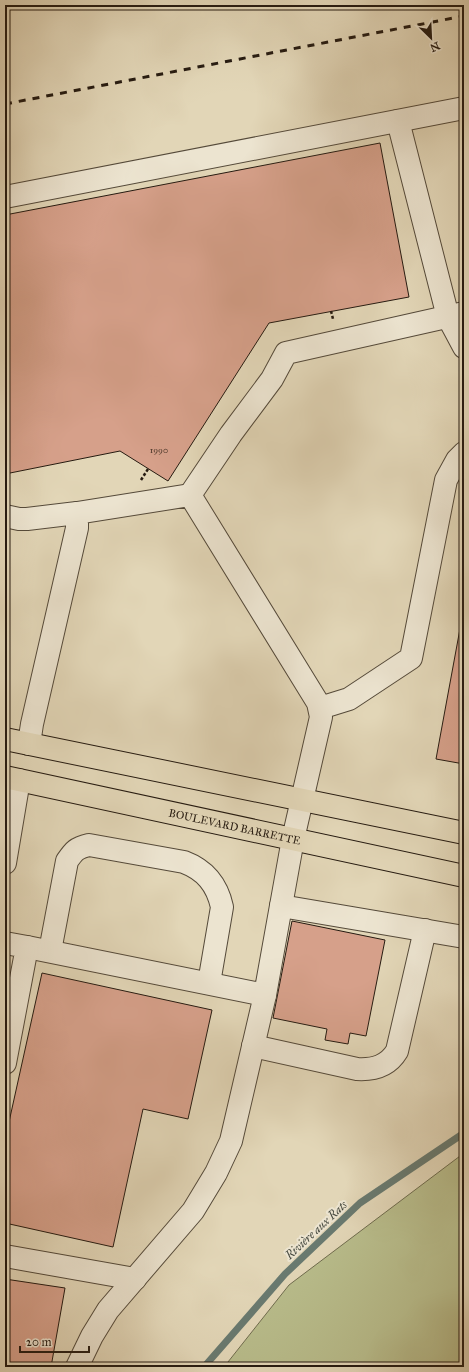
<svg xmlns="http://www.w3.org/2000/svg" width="469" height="1372" font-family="'IM FELL Great Primer',serif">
<rect width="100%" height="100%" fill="#e2d6b7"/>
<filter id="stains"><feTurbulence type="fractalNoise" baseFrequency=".005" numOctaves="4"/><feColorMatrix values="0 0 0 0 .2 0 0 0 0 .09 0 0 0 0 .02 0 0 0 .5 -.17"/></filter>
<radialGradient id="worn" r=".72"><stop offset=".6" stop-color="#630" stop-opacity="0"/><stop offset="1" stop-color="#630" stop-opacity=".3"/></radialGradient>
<polygon fill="#b8bc8b" stroke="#6f6c4e" points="464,1153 464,1367 224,1367 289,1285"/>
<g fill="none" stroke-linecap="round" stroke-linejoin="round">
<polyline stroke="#697a70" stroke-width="7" points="204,1367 285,1274 360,1203 464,1133"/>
</g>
<g fill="#d6a08a" stroke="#261b11">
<polygon points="380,143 409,297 269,323 168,481 120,451 5,474 5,215"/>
<polygon points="464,607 464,764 436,759"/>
<polygon points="292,921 385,940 366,1036 350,1033 348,1044 325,1040 327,1029 273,1018"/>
<polygon points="42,973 212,1010 188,1119 143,1109 113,1247 5,1223 5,1140"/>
<polygon points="5,1279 65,1288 51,1367 5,1367"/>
</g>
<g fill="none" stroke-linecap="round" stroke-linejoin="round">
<g stroke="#554a3a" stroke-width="24">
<g id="minor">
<polyline points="398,121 448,317 464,347"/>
<polyline points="5,197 464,108"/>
<polyline points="190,495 231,434 272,379 286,353 464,313"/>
<polyline points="5,516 19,519 27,519 77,513"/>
<polyline points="320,708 349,699 411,658 446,480 457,460 464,453"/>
<polyline points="5,863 19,780"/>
<polyline points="281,906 464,937"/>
<polyline points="5,943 27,947 5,1063"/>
<polyline points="27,947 265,995 293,839 321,717 318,703 190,495 77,513 77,528 32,724 29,744"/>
<path d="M50,951L67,861C74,851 76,848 89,845L184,862C205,870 217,884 222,907L209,983"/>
<path d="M253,1046L357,1069C374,1070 388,1066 397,1051L425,930"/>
<polyline points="5,1256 135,1279"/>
<polyline points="77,1367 92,1336 108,1310 193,1211 216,1173 231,1141 265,995"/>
</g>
</g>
<g stroke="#261b11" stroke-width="24">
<g id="major">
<polyline points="5,739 464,833"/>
<path id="s1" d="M5,777L464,876"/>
</g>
</g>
<g stroke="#261b11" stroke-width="2.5" stroke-dasharray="3 2" stroke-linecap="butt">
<polyline points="331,311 333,319"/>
<polyline points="141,480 148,469"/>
</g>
<use href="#minor" stroke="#ece4d0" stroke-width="22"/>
<use href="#major" stroke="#e2d6b7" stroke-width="22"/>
<polyline stroke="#261b11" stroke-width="3" stroke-dasharray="7 7" stroke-linecap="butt" points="5,104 464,16"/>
</g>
<g text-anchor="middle" stroke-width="4" stroke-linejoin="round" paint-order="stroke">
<g font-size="9" fill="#523c2f">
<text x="159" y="453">1990</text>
</g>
<g font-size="11" fill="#261b11" stroke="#ece4d0">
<text dy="4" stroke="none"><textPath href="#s1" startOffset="235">BOULEVARD BARRETTE</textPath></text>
</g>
<g font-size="12" font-style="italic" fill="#474a40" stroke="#ece4d0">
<text transform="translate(316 1230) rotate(-43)" y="4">Rivière aux Rats</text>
</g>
</g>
<rect width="469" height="1372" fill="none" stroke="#e2d6b7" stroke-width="20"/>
<rect x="6" y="6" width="457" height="1360" fill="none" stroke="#261b11" stroke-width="2"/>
<rect x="10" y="10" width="449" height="1352" fill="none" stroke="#261b11"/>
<g transform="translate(431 38) rotate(156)" stroke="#ece4d0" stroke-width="3" paint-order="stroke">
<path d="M0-3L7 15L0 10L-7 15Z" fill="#261b11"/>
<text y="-6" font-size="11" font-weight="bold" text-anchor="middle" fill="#261b11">N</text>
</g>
<path d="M20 1346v6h69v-6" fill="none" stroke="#261b11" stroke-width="2"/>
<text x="26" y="1346" font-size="12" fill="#261b11" stroke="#ece4d0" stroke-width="3" paint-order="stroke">20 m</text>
<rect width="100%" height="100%" filter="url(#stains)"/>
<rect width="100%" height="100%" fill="url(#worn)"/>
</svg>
